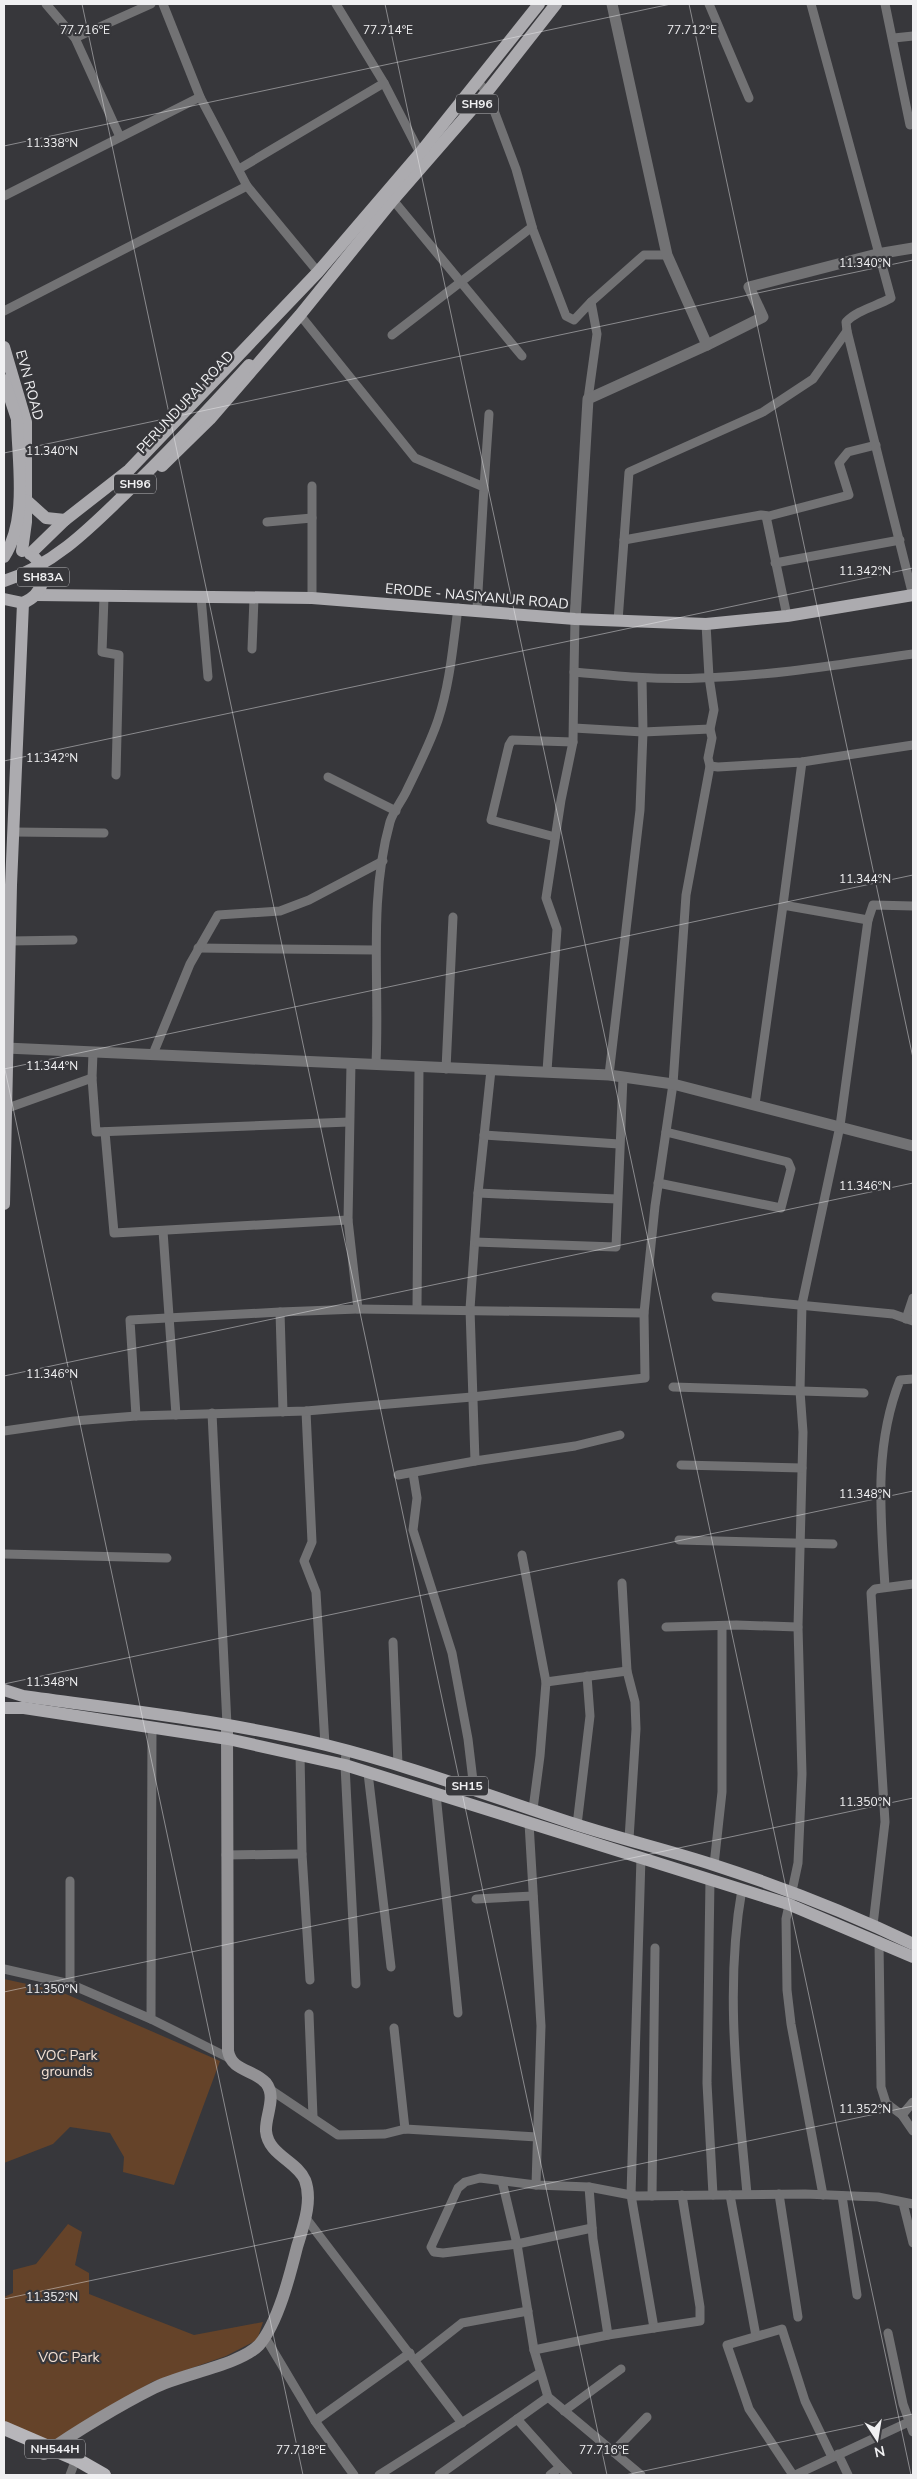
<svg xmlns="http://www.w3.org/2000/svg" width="917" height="2479" font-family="'Nunito Sans',sans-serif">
<rect width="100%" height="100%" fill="#37373b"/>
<g fill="#654329">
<polygon points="4,1979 59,1991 220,2061 174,2185 123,2172 124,2157 110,2133 70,2127 53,2144 4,2163"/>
<polygon points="68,2224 82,2232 75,2265 89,2273 89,2294 194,2335 263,2322 257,2340 226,2356 152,2382 51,2444 4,2423 4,2297 13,2293 13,2270 36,2264"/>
</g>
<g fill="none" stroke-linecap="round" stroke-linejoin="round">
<g stroke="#727274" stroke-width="9">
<polyline points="46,4 75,38 120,137"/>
<polyline points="163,4 200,97 247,186 318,272"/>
<polyline points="336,4 384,83 420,153"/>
<polyline points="709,4 749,98"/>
<path d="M811,4L891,298C877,306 857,310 846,322L847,331"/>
<polyline points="885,4 910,125"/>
<polyline points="75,38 151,4"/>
<polyline points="894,38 913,36"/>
<polyline points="477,81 487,92 516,169 533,230 566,316 574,320 591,302 597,334 588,399"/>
<polyline points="239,169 384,83"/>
<polyline points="4,196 200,97"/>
<polyline points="393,200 522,356"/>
<polyline points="591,302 644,255 667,255"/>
<polyline points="4,311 247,186"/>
<polyline points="300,315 415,458 484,487 477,609"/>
<polyline points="392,335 532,227"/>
<polyline points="484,487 489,414"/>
<polyline points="766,516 787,616"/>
<polyline points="267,522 312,518"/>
<polyline points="624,540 761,515 769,516 849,495 839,463 848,452 876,445"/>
<polyline points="775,563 900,540"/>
<polyline points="104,597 102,652 119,655 116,775"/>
<polyline points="201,597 208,677"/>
<polyline points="312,598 312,486"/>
<polyline points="618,621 629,472 763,412 813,379 847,331 913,596"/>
<polyline points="252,649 254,598"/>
<polyline points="574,672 575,619"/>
<polyline points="574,728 643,732 710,729"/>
<polyline points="710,766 718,767 802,762 913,745"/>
<polyline points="328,777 396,811"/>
<polyline points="13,832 104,833"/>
<polyline points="555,837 491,820 509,745 512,740 573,742"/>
<polyline points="783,905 802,762"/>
<polyline points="868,920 873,905 913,906"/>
<polyline points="10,941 73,940"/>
<polyline points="198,948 375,950"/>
<polyline points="153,1054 190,964 218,915 280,911 309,900 383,861"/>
<path d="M376,1063C380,983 368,901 390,822C393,812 401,802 406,792C417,769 430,744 438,720C450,684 453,645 458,608"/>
<polyline points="446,1069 453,917"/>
<polyline points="491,1070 478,1193 470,1309 475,1461 575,1446 620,1435"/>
<path d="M547,1071L557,929L546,898L561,800L573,742L574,672C616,676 658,680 700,678C771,676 843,664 913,654"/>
<polyline points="609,1075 640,810 643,732 642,678"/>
<polyline points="92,1078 93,1053"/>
<polyline points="755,1104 783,905 868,920 840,1126 802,1304 800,1391 803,1432 798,1627 802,1774 798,1863 786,1919 787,1990 791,2024 823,2195"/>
<polyline points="5,1109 92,1078 96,1132 349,1122"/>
<polyline points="105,1132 114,1233 348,1220 351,1063"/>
<polyline points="484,1135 619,1144"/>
<polyline points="658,1183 781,1208 791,1169 788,1162 666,1132"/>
<polyline points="478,1193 617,1199"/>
<polyline points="163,1231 176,1415"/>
<polyline points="475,1242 616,1247 623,1077"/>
<polyline points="716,1297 893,1314 913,1321"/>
<polyline points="417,1308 419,1067"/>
<polyline points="358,1309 644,1313"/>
<polyline points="906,1319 913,1298"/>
<polyline points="673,1387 864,1393"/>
<polyline points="306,1411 312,1542 304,1561 316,1592 325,1745"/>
<polyline points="283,1412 280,1312 358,1309 348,1220"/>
<polyline points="212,1413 227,1725"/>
<polyline points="136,1416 130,1320 280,1312"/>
<polyline points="4,1431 74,1421 136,1416 306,1411 472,1397 645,1378 644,1313 655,1206 673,1084 686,895 710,766 708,758 712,738 710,729 714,710 709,677 706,624"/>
<polyline points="681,1465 802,1468"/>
<polyline points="413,1473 417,1498 413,1530 452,1653 468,1739 474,1789"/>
<polyline points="398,1475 475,1461"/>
<polyline points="679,1540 833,1544"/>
<polyline points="4,1554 167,1558"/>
<polyline points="522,1555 546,1682 540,1756 533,1809"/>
<polyline points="622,1583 627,1671 635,1702 636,1729 629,1839"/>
<path d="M885,1587C881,1517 873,1448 900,1380L913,1379"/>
<polyline points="666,1627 736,1625 798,1627"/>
<polyline points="393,1642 398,1765"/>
<polyline points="546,1682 627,1671"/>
<polyline points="152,1728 151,2019 229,2058"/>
<polyline points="346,1751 345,1765 356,1984"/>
<polyline points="300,1754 302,1854 310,1980"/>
<polyline points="368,1773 391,1967"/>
<polyline points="436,1794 458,2013"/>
<polyline points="529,1823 541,2026 536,2185"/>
<polyline points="577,1825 590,1716 587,1676"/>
<polyline points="226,1855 302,1854"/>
<polyline points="641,1857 631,2195 654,2328"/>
<polyline points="714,1865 722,1792 722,1626"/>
<polyline points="710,1879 707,2083 713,2195"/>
<path d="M742,1889C724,1990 738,2093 747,2194"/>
<polyline points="476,1899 533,1896"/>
<polyline points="873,1925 885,1822 871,1593 875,1589 913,1584"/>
<polyline points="879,1941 881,2087 886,2103 902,2115 913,2131"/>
<polyline points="4,1969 70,1984 151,2019"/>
<polyline points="70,1984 70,1881"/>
<polyline points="309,2014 313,2117"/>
<polyline points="394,2028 405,2129"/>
<polyline points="268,2088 338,2135 385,2134 405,2129 537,2137"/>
<polyline points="902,2115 913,2102"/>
<polyline points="502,2181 517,2244 534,2350 548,2397 641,2475"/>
<polyline points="589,2187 593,2239 608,2335"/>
<polyline points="779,2194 798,2317"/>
<polyline points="730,2195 756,2336"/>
<polyline points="652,2196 655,1948"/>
<polyline points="842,2196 857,2295"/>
<polyline points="903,2203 913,2243"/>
<polyline points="305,2217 462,2423"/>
<polyline points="592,2228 517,2244 443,2253 434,2252 431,2247 458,2188 465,2182 480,2178 536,2185 589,2187 636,2196 805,2194 878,2197 913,2204"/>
<polyline points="888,2333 903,2404 913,2432"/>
<polyline points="265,2337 315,2421 354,2475"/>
<polyline points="534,2350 608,2335 700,2321 700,2307 682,2195"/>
<polyline points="415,2360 462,2323 528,2311"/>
<polyline points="564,2411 621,2369"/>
<polyline points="517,2419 560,2467"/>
<polyline points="315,2421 410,2353"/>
<polyline points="613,2452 647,2417"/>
<polyline points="838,2454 848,2475"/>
<polyline points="70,2475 76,2459"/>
<polyline points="379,2475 540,2373"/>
<polyline points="439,2475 548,2397"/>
<polyline points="550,2475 560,2467 568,2475"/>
<polyline points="793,2475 749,2409 727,2345 782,2329 805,2401 832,2457"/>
<polyline points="795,2475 913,2420"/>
</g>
<g stroke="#727274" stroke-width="11">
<polyline points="707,345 763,317 749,287 877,254 913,248"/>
<polyline points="575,619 588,399 707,345 667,255 612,4"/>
<polyline points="6,1048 609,1075 673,1084 913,1146"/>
</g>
<path stroke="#939295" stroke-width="12" d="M44,2454C75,2432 120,2405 154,2388C181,2374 240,2365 259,2345C278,2323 290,2275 297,2247C303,2227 313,2201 305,2180C297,2161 268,2155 266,2131C265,2116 277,2097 266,2083C254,2069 232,2072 228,2051L227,1728"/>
<g stroke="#acabaf" stroke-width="12">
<polyline points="4,347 26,422 26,522 22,551"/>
<polyline points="4,380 17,419"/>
<polyline points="162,466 210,419 300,315 393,200 487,92 556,4"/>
<polyline points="26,500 46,518 65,520"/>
<polyline points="30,554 65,520 129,470 318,272 420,153 539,4"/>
<polyline points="36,595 312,598 575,619 706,624 787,616 913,595"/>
<path d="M4,599L23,603C42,595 51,573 34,557"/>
<polyline points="4,1204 11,885 23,603"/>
<path d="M4,1690L23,1696C124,1710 227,1721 326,1745C411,1766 492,1797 575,1824C621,1839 668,1850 714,1865C782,1887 849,1913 913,1944"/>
<polyline points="4,1708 24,1708 228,1739 345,1765 788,1904 913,1957"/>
</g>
<polyline stroke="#b7b6ba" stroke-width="14" points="4,2428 76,2459 104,2475"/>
<g stroke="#acabaf" stroke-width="12">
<path d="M4,557C28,520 18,464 17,421"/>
<path d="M4,581C54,565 90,528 127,492C170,451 209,409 249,365"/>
</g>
</g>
<path fill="none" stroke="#f0f0f2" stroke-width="1" stroke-opacity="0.45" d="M82,4L607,2475M385,4L911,2475M689,4L913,1058M4,146L671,4M4,453L913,260M4,761L913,568M4,1065L303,2475M4,1069L913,875M4,1376L913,1183M4,1684L913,1491M4,1992L913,1798M4,2299L913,2106M625,2475L913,2414"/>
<g text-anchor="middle" stroke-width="4.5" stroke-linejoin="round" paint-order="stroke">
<g fill="#37373b" stroke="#b8b8bb" stroke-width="1">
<rect x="456" y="94.5" width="42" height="19" rx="4"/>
<rect x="114" y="474.5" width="42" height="19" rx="4"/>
<rect x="17" y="567.5" width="52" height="19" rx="4"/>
<rect x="446" y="1776.5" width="42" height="19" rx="4"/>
<rect x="25" y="2439.5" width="60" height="19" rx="4"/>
</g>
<g font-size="12" font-weight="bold" fill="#f0f0f2">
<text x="477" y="108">SH96</text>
<text x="135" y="488">SH96</text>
<text x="43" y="581">SH83A</text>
<text x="467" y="1790">SH15</text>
<text x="55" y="2453">NH544H</text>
</g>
<g font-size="14" fill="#f0f0f2" stroke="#37373b">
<text transform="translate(30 385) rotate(75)" y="5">EVN ROAD</text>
<text transform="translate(185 402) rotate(-47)" y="5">PERUNDURAI ROAD</text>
<text transform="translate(477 596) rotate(5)" y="5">ERODE - NASIYANUR ROAD</text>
</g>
<g font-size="14" fill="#f2e0d3" stroke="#37373b">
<text x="67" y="2060">VOC Park<tspan x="67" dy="16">grounds</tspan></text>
<text x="69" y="2362">VOC Park</text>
</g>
</g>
<g font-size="12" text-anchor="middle" fill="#f0f0f2" stroke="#37373b" stroke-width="4.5" stroke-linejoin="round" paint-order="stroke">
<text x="85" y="34">77.716°E</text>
<text x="388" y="34">77.714°E</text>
<text x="692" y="34">77.712°E</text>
<text x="52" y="147">11.338°N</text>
<text x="865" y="267">11.340°N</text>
<text x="52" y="455">11.340°N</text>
<text x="865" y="575">11.342°N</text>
<text x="52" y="762">11.342°N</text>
<text x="865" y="883">11.344°N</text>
<text x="52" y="1070">11.344°N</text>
<text x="865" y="1190">11.346°N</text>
<text x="52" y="1378">11.346°N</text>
<text x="865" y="1498">11.348°N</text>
<text x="52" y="1686">11.348°N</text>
<text x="865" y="1806">11.350°N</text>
<text x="52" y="1993">11.350°N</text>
<text x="865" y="2113">11.352°N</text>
<text x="52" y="2301">11.352°N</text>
<text x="301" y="2454">77.718°E</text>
<text x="604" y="2454">77.716°E</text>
</g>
<rect width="917" height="2479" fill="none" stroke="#f0f0f2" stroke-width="10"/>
<g transform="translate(877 2439) rotate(168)" stroke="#37373b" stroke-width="4" paint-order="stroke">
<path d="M0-4L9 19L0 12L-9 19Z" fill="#f0f0f2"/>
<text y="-8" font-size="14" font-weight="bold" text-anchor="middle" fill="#f0f0f2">N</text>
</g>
</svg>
